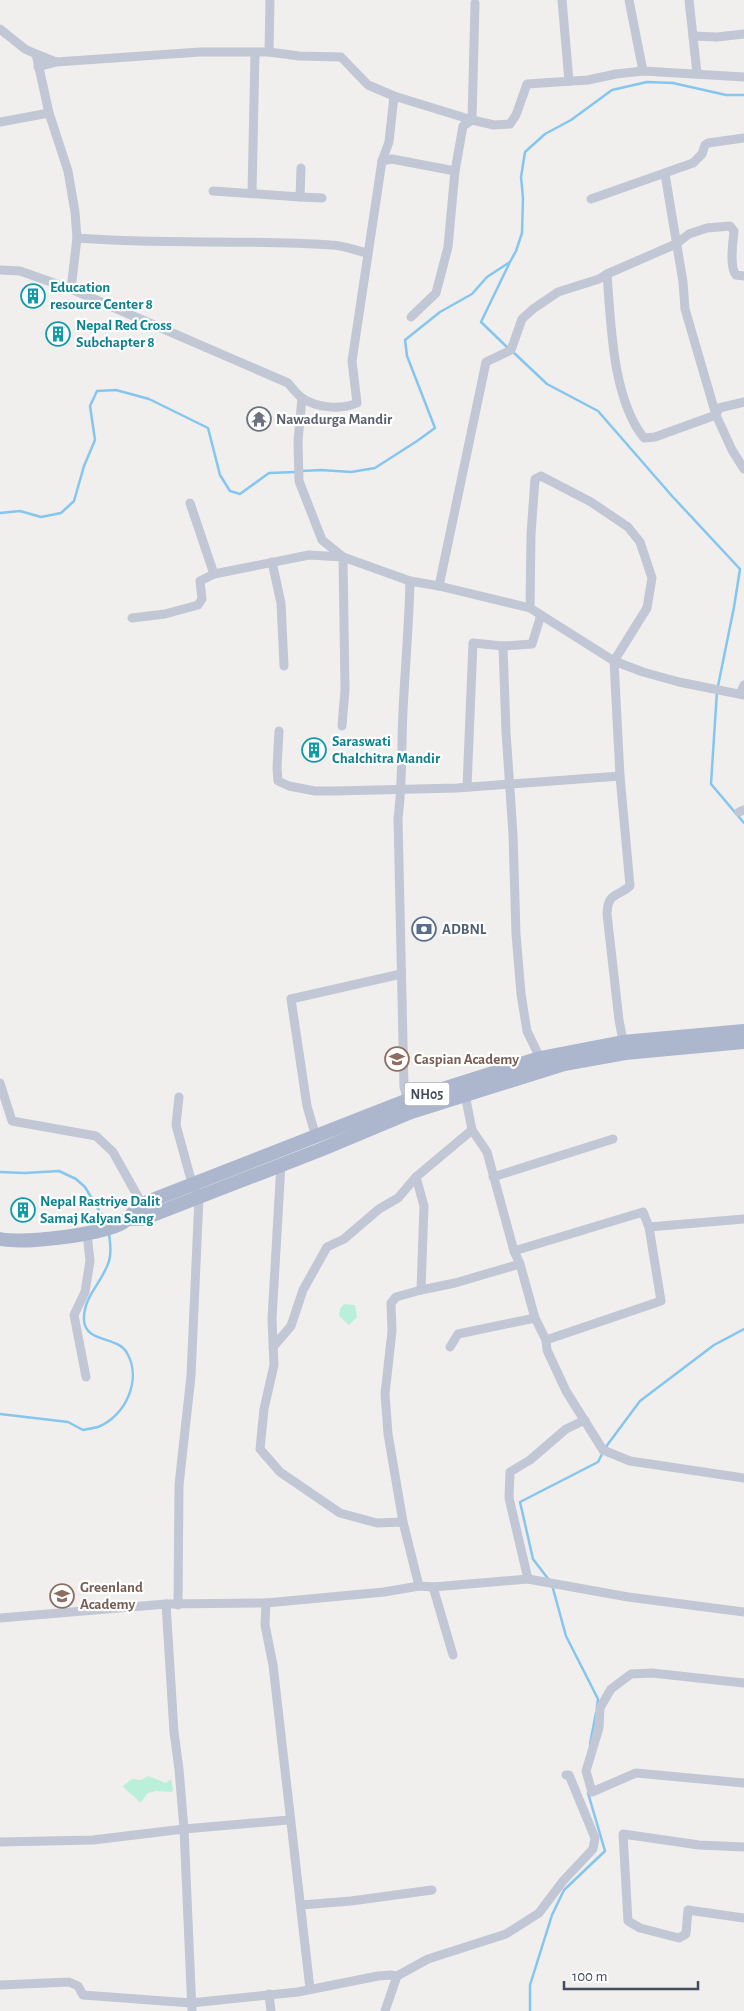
<svg xmlns="http://www.w3.org/2000/svg" width="744" height="2011" font-family="'Alegreya Sans',sans-serif">
<rect width="100%" height="100%" fill="#f1eeee"/>
<g fill="#baf0d9">
<polygon points="344,1304 355,1305 357,1317 349,1325 339,1316 340,1309"/>
<path d="M148,1776L166,1783L171,1779L173,1789L172,1792L156,1791L148,1793L140,1803C135,1796 128,1793 123,1786L132,1779L141,1780Z"/>
</g>
<g fill="none" stroke-linecap="round" stroke-linejoin="round">
<g stroke="#85c6ef" stroke-width="2.5">
<polyline points="508,348 481,322 509,264"/>
<polyline points="512,351 547,384 598,411 672,496 740,569 734,607 717,691 711,784 744,823"/>
<polyline points="302,471 321,470 351,472 375,468 417,441 435,428 407,356 405,340 440,312 472,294 487,277 510,262 516,251 522,233 523,198 521,177 525,152 545,134 571,120 612,90 647,82 673,83 726,95 744,95"/>
<polyline points="0,513 20,511 41,517 61,513 74,501 84,466 95,440 90,406 97,391 116,390 149,399 208,428 220,475 230,491 240,494 269,473 296,472"/>
<polyline points="0,1172 25,1173 59,1171 76,1179 85,1187 107,1224"/>
<path d="M0,1414L68,1422L83,1430C88,1429 94,1428 98,1427C126,1416 142,1379 127,1353C118,1336 85,1343 84,1320C83,1296 103,1282 109,1261C112,1252 110,1242 109,1234"/>
<polyline points="605,1448 640,1401 714,1345 744,1329"/>
<polyline points="549,1580 533,1559 520,1502 598,1462 603,1452"/>
<polyline points="552,1585 566,1636 598,1699 597,1707"/>
<polyline points="590,1744 596,1713"/>
<polyline points="530,2011 530,1985 552,1915 564,1890 605,1851 588,1793"/>
</g>
<g stroke="#c1c7d4" stroke-width="9">
<polyline points="562,0 569,81"/>
<polyline points="629,0 643,71"/>
<polyline points="689,0 697,73"/>
<path d="M0,29L25,49L36,54L49,113L68,171L75,212L77,238L71,289L288,383C292,388 297,394 302,398C317,408 341,410 357,403L352,361L382,161L389,142L394,96"/>
<polyline points="693,36 717,37 744,34"/>
<polyline points="269,52 270,0"/>
<polyline points="36,54 56,62 38,67"/>
<polyline points="56,62 200,52 269,52 299,56 341,57 368,85 394,96 472,120 494,125 510,124 516,115 527,84 588,80 616,74 643,71 744,77"/>
<polyline points="0,122 49,113"/>
<polyline points="382,161 392,159 455,171 463,126 472,120 475,3"/>
<path d="M665,174L683,282L685,309L716,415L655,437L644,438C612,398 611,323 607,274L676,244L689,234L707,228L730,226L734,231C733,242 729,267 736,275L744,276"/>
<polyline points="213,191 300,197 301,168"/>
<polyline points="252,193 255,53"/>
<polyline points="300,197 322,198"/>
<polyline points="591,199 693,163 702,154 705,145 708,143 744,138"/>
<path d="M77,238C162,245 246,239 331,245C343,245 356,251 368,253"/>
<polyline points="0,270 20,271 71,289"/>
<polyline points="411,317 436,293 448,247 455,171"/>
<polyline points="302,398 298,441 299,481 322,540 343,557 410,581 439,586 530,608 614,661 643,672 679,682 744,695"/>
<polyline points="744,402 719,408 716,415 732,450 744,469"/>
<polyline points="190,503 214,574"/>
<polyline points="272,562 281,603 284,666"/>
<polyline points="439,586 486,362 511,350 522,319 533,309 558,292 599,279 607,274"/>
<polyline points="530,608 531,534 535,479 541,476 591,502 628,527 640,542 652,578 647,608 614,661 620,776"/>
<polyline points="132,618 165,614 198,605 202,599 200,581 214,574 309,555 343,557 345,690 342,726"/>
<polyline points="503,646 506,732 513,834 516,934 521,994 527,1031 540,1058"/>
<polyline points="740,694 744,685"/>
<path d="M279,731L277,768L278,781L289,786L315,791H335L457,788L620,776L630,886C616,898 608,892 607,914L619,1020L624,1046"/>
<polyline points="467,787 473,643 503,646 532,644 541,615"/>
<polyline points="739,812 744,810"/>
<polyline points="0,1083 12,1121 96,1136 113,1152 142,1204"/>
<polyline points="465,1094 472,1130 487,1152 514,1251 520,1264 535,1318 546,1340 547,1350 566,1391 603,1450 630,1461 744,1478"/>
<path d="M409,1104L404,1087L398,818C403,782 401,747 403,711C405,668 409,625 410,581"/>
<polyline points="316,1137 307,1106 291,999 401,974"/>
<polyline points="281,1164 272,1319 274,1365 264,1409 260,1449 280,1472 340,1513 377,1523 403,1522"/>
<polyline points="416,1177 424,1206 421,1290"/>
<polyline points="493,1177 613,1139"/>
<polyline points="514,1251 643,1212 649,1227 744,1219"/>
<polyline points="546,1340 661,1301 649,1227"/>
<polyline points="273,1347 291,1326 303,1290 327,1247 344,1239 379,1209 398,1198 416,1177 472,1130"/>
<polyline points="450,1347 458,1334 535,1318"/>
<polyline points="86,1377 74,1315 85,1292 90,1261 87,1233"/>
<polyline points="528,1579 509,1498 510,1472 530,1460 566,1429 585,1420"/>
<polyline points="419,1586 403,1522 388,1434 385,1394 392,1331 391,1303 396,1297 421,1290 455,1283 520,1264"/>
<polyline points="433,1587 453,1655"/>
<polyline points="266,1603 265,1625 273,1665 310,1989"/>
<polyline points="166,1604 174,1732 179,1769 184,1829 192,2011"/>
<polyline points="178,1605 179,1485 191,1376 199,1197 190,1176 176,1125 179,1097"/>
<polyline points="0,1618 166,1604 266,1603 384,1592 419,1586 433,1587 528,1579 628,1597 744,1612"/>
<polyline points="744,1683 652,1673 631,1674 611,1689 600,1708 599,1728 586,1771 592,1792 636,1773 744,1783"/>
<polyline points="0,1842 93,1840 184,1829 289,1820"/>
<polyline points="744,1847 699,1845 623,1834 628,1921 640,1928 679,1938 686,1934 688,1910 744,1918"/>
<polyline points="301,1905 351,1901 432,1890"/>
<polyline points="0,1985 69,1982 78,1986 83,1995 191,2003 298,1992 378,1976 391,1975 397,1976 428,1959 506,1934 539,1913 563,1881 593,1849 595,1838 569,1775 566,1775"/>
<polyline points="269,1994 271,2011"/>
<polyline points="385,2011 397,1976"/>
</g>
<g stroke="#acb7ce" stroke-width="14">
<polyline points="129,1219 141,1219 150,1216 320,1150 411,1112 564,1064 625,1053 744,1042"/>
<path d="M0,1239C26,1244 95,1235 120,1224C130,1220 133,1210 142,1204L408,1100L540,1058L623,1042L744,1031"/>
</g>
</g>
<defs>
<g id="building-ring" transform="scale(1.25)"><circle r="9.5" fill="#fff" stroke="#0f9aa8" stroke-width="1.5"/><path d="M-4-6H4V6H1V3H-1V6H-4ZM-2.5-4.3h1.7v1.8h-1.7ZM.8-4.3h1.7v1.8H.8ZM-2.5-1h1.7V.8h-1.7ZM.8-1h1.7V.8H.8Z" fill="#0f9aa8"/></g>
<g id="temple-ring" transform="scale(1.25)"><circle r="9.5" fill="#fff" stroke="#6b7280" stroke-width="1.5"/><path d="M0-6L5-2H3V0L6.5 2.5H4V6H1.5V3h-3V6H-4V2.5H-6.5L-3 0V-2H-5Z" fill="#6b7280"/></g>
<g id="bank-ring" transform="scale(1.25)"><circle r="9.5" fill="#fff" stroke="#5c6f8a" stroke-width="1.5"/><path d="M-6-4H6V4H-6ZM0-2.3a2.3 2.3 0 1 0 0 4.6a2.3 2.3 0 1 0 0-4.6Z" fill="#5c6f8a"/></g>
<g id="school-ring" transform="scale(1.25)"><circle r="9.5" fill="#fff" stroke="#8d6e63" stroke-width="1.5"/><path d="M0-5L7-2L0 1L-7-2ZM-4 1L0 2.5L4 1V4Q0 6-4 4Z" fill="#8d6e63"/></g>
</defs>
<g fill-rule="evenodd">
<use href="#building-ring" x="33" y="296"/>
<use href="#building-ring" x="58" y="334"/>
<use href="#temple-ring" x="259" y="419"/>
<use href="#building-ring" x="314" y="750"/>
<use href="#bank-ring" x="424" y="929"/>
<use href="#school-ring" x="397" y="1059"/>
<use href="#building-ring" x="23" y="1210"/>
<use href="#school-ring" x="62" y="1596"/>
</g>
<g text-anchor="middle" stroke-width="4.5" stroke-linejoin="round" paint-order="stroke">
<rect fill="#fff" stroke="#7d828d" stroke-width="1" x="404.5" y="1082.5" width="45" height="23" rx="4"/>
<g font-size="14" font-weight="bold" fill="#454d5c">
<text x="427" y="1099">NH05</text>
</g>
<g font-size="15" font-weight="bold" fill="#0d838f" stroke="#fff" text-anchor="start">
<text x="50" y="292">Education<tspan x="50" dy="17">resource Center 8</tspan></text>
<text x="76" y="330">Nepal Red Cross<tspan x="76" dy="17">Subchapter 8</tspan></text>
<text x="332" y="746">Saraswati<tspan x="332" dy="17">Chalchitra Mandir</tspan></text>
<text x="40" y="1206">Nepal Rastriye Dalit<tspan x="40" dy="17">Samaj Kalyan Sang</tspan></text>
</g>
<g font-size="15" font-weight="bold" fill="#5b616d" stroke="#fff" text-anchor="start">
<text x="276" y="424">Nawadurga Mandir</text>
</g>
<g font-size="15" font-weight="bold" fill="#4e5e75" stroke="#fff" text-anchor="start">
<text x="442" y="934">ADBNL</text>
</g>
<g font-size="15" font-weight="bold" fill="#785e54" stroke="#fff" text-anchor="start">
<text x="414" y="1064">Caspian Academy</text>
<text x="80" y="1592">Greenland<tspan x="80" dy="17">Academy</tspan></text>
</g>
</g>
<path d="M564 1981v8h134v-8" fill="none" stroke="#454d5c" stroke-width="2.5"/>
<text x="572" y="1981" font-size="15" fill="#454d5c" stroke="#ffffff" stroke-width="4" paint-order="stroke">100 m</text>
</svg>
